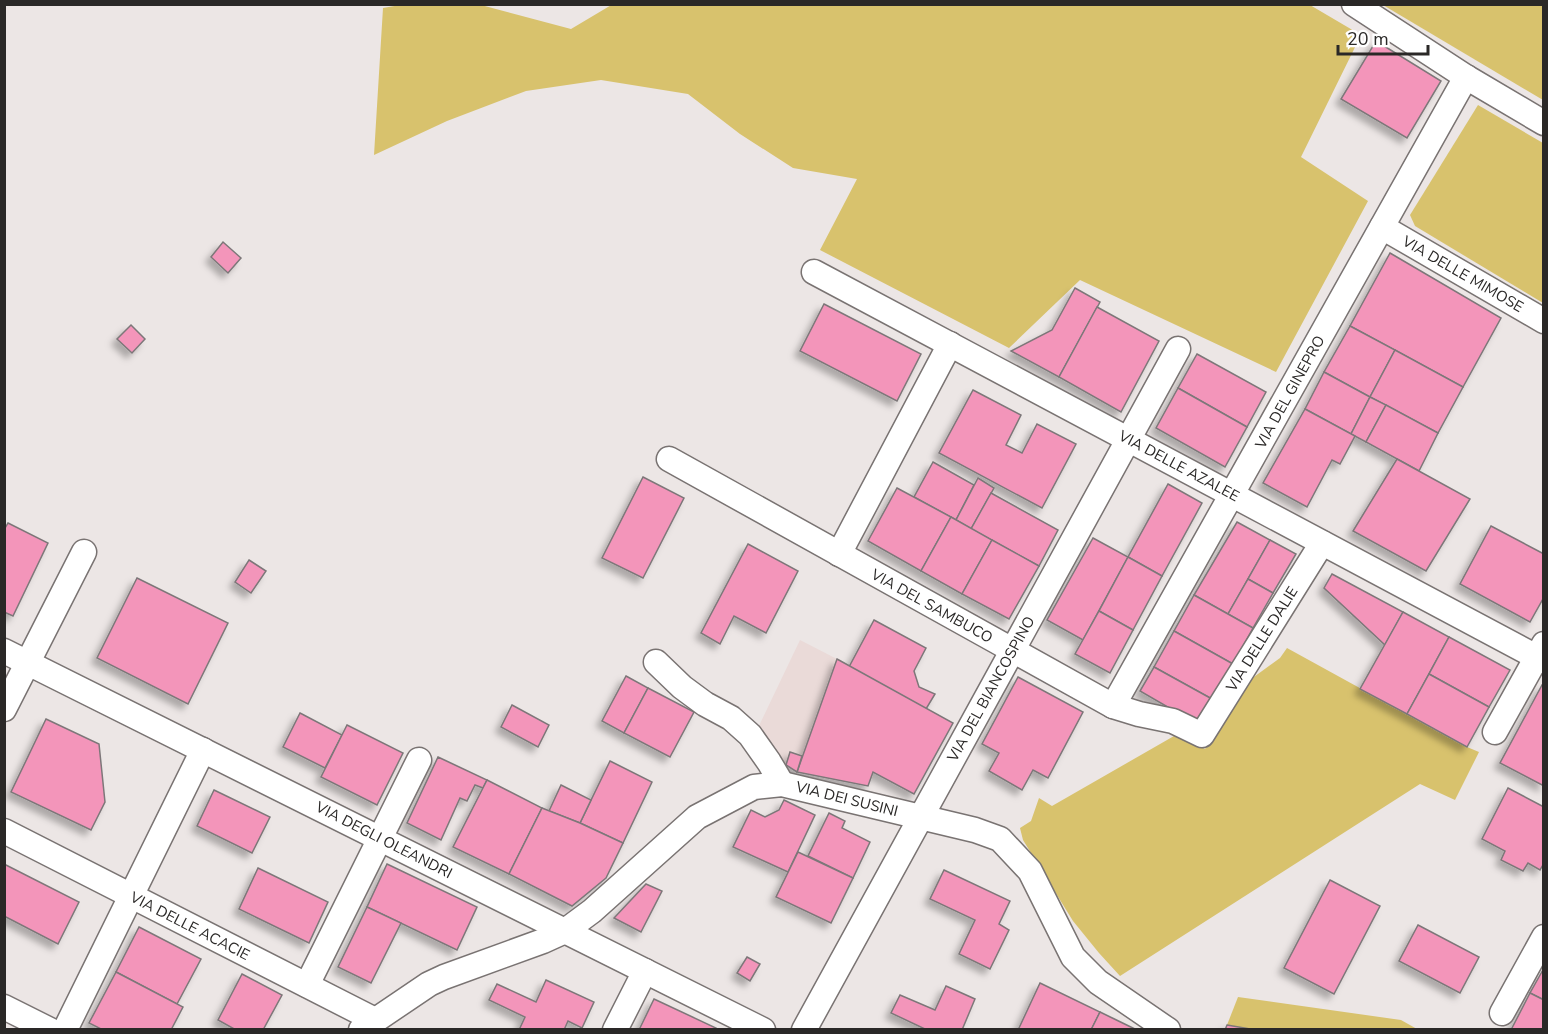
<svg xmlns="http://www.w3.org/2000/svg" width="1548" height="1034" font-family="'Nunito Sans',sans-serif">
<defs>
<filter id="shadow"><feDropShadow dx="-5.5" dy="5.5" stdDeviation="3" flood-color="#0004"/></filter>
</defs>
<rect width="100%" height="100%" fill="#ece6e5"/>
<polygon fill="#eadad8" points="800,640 837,659 953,723 873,772 868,786 797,772 786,765 757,730"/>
<g fill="#d8c26d">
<polygon points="406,4 481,5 571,29 613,4 1310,5 1361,35 1301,157 1368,201 1276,372 1080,280 1009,348 820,250 857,179 793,168 740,134 688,94 601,80 526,91 447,121 374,155 383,8"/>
<polygon points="1383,5 1543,5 1543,100"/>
<polygon points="1478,105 1543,143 1543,303 1415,226 1410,215"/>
<polygon points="1287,648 1467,747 1479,752 1455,800 1420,784 1120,976 1099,953 1073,921 1023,840 1020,828 1031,821 1039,798 1052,806 1174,736 1205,749 1247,682 1280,658"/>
<polygon points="1238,997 1401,1020 1417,1029 1256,1030 1227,1025"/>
</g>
<g fill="#f395ba" stroke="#7d7779" stroke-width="1.5" filter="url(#shadow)">
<polygon points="1376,41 1441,81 1407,138 1341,99"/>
<polygon points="223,242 241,258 228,273 211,257"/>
<polygon points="1390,253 1501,318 1463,387 1350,326"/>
<polygon points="1075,288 1100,302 1059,377 1011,351 1052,330"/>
<polygon points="824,304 921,354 897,401 800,351"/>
<polygon points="1097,307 1159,341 1121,412 1059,377"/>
<polygon points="131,325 145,339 132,353 117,339"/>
<polygon points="1350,326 1395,350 1370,397 1324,372"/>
<polygon points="1395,350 1463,387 1438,433 1370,397"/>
<polygon points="1197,354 1266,392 1247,427 1178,388"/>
<polygon points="1324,372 1370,397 1351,434 1305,409"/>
<polygon points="1178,388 1247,427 1225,467 1156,428"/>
<polygon points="973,390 1021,415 1006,445 1022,453 1037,424 1076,444 1042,508 939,453"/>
<polygon points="1370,397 1386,405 1366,442 1351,434"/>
<polygon points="1386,405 1438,433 1419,471 1366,442"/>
<polygon points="1305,409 1355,436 1340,464 1332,460 1307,507 1263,483"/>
<polygon points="1397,459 1470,499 1426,571 1353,531"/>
<polygon points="933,462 974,485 956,520 914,497"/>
<polygon points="643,477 684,498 643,578 602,558"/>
<polygon points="978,478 994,488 971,529 956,520"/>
<polygon points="1168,484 1202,503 1162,576 1128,557"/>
<polygon points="897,488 951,517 921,571 868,541"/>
<polygon points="991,493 1058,530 1039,566 971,529"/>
<polygon points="951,517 992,540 962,594 921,571"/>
<polygon points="1237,522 1270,540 1228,614 1194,595"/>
<polygon points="8,523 48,543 13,616 4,612 4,530"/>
<polygon points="1491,526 1544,554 1544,597 1530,622 1460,584"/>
<polygon points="1093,538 1128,557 1083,640 1047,620"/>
<polygon points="992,540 1039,566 1009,619 962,594"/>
<polygon points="1270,540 1296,554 1273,593 1248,579"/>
<polygon points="748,544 798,571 766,633 734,616 720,644 701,633"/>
<polygon points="1128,557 1162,576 1133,630 1099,611"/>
<polygon points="249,560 266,571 251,593 235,582"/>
<polygon points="1332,574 1403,612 1385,645 1324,588"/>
<polygon points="137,578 228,623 188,704 97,658"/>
<polygon points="1248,579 1273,593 1253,628 1228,614"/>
<polygon points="1194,595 1253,628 1233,664 1174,631"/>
<polygon points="1099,611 1133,630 1110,673 1075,654"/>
<polygon points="1403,612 1449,637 1407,714 1360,689"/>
<polygon points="874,620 926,648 914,671 919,687 935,694 926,709 849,667"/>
<polygon points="1174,631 1233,664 1212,699 1154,667"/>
<polygon points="1449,637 1510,670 1489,707 1429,674"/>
<polygon points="837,659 953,723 914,794 873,772 868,786 797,772"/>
<polygon points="1154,667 1212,699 1197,724 1140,691"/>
<polygon points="1429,674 1489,707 1467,747 1407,714"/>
<polygon points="626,676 648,688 624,733 602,721"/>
<polygon points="1018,677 1083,712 1048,778 1033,770 1022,790 989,771 999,753 982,744"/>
<polygon points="1542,685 1544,686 1544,786 1500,763"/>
<polygon points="648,688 694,712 670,757 624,733"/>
<polygon points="512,705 549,725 538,747 501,727"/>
<polygon points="300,713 342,735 325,768 283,747"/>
<polygon points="46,719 99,744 105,802 91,830 11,792"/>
<polygon points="347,725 403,753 377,805 321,777"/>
<polygon points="790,752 802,756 797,772 786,765"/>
<polygon points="438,757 487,780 483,788 475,785 467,801 460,798 441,840 407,823"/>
<polygon points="610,761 652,782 623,843 580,823"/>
<polygon points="487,780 542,808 509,874 453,847"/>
<polygon points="561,785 591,800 580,823 549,811"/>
<polygon points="1508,788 1544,807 1544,863 1540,870 1528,863 1523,871 1501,860 1505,851 1482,839"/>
<polygon points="214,790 270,817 252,853 197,826"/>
<polygon points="784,800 815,815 788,872 733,847 751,810 765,817 779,810"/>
<polygon points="542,808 580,823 623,843 606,878 572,906 509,874"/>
<polygon points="829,813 845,821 842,828 870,842 853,878 808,856"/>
<polygon points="798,852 853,878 831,923 776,897"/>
<polygon points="4,864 79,902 58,944 4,916"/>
<polygon points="387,864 477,907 457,950 367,907"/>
<polygon points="258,868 328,902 309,943 239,909"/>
<polygon points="944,870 1010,901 999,924 1009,930 990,969 959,954 975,920 930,899"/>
<polygon points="1330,880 1380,906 1334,994 1284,968"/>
<polygon points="646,884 662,891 641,932 614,918"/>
<polygon points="367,907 401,923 371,983 338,967"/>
<polygon points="1418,925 1479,957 1460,993 1399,961"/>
<polygon points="139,927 201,959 177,1004 116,972"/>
<polygon points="747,957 760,964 750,981 737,973"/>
<polygon points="1544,968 1544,1000 1530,993"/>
<polygon points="116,972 183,1007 171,1030 103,1030 89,1023"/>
<polygon points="242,974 282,995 263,1030 236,1030 218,1020"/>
<polygon points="546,980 594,1002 582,1028 568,1021 564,1030 519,1030 525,1017 489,1000 497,984 536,1002"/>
<polygon points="1040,983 1100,1012 1091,1030 1022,1030 1019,1028"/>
<polygon points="946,986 975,999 962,1030 927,1030 891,1013 900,995 935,1010"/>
<polygon points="1530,993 1544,1000 1544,1030 1511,1030"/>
<polygon points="654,999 716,1028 715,1030 639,1030"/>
<polygon points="1100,1012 1137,1030 1091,1030"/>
<polygon points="1227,1025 1256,1030 1225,1030"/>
</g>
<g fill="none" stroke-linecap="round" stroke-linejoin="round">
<g stroke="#797372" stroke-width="27">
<g id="street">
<polyline points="1354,4 1466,77 1544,123"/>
<polyline points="1382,227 1544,321"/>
<polyline points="814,272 1544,661"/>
<polyline points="669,459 1113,706 1139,714 1173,721 1202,735 1322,543"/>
<polyline points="839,554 950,344"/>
<polyline points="4,651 763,1030"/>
<polyline points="656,662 682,687 705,704 731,718 750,735 769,762 782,784"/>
<polyline points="1113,706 1466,77"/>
<polyline points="4,709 84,552"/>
<polyline points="1495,732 1544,644"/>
<polyline points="4,831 375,1020"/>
<polyline points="307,985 419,760"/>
<polyline points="4,1007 50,1030"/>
<polyline points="1502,1013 1544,937"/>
<polyline points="65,1030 203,750"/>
<polyline points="361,1030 429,984 444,977 543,941 565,931 592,911 697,817 754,787 782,784 975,830 1000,839 1030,871 1073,957 1098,982 1168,1030"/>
<polyline points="615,1030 645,971"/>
<polyline points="804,1030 1178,349"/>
</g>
</g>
<use href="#street" stroke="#fff" stroke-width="24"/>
</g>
<g text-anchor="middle" stroke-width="4.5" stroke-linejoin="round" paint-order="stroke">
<g font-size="15" fill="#2a2827" stroke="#fff">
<text transform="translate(1463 274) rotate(30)" y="5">VIA DELLE MIMOSE</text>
<text transform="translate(1290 392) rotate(-61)" y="5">VIA DEL GINEPRO</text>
<text transform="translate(1179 466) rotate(28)" y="5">VIA DELLE AZALEE</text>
<text transform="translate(932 606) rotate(29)" y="5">VIA DEL SAMBUCO</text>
<text transform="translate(1262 639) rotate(-58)" y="5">VIA DELLE DALIE</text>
<text transform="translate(991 689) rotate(-61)" y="5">VIA DEL BIANCOSPINO</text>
<text transform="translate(847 799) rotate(14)" y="5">VIA DEI SUSINI</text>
<text transform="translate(384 840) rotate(27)" y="5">VIA DEGLI OLEANDRI</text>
<text transform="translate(190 926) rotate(27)" y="5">VIA DELLE ACACIE</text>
</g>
</g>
<rect width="1548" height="1034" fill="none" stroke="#2a2827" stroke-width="12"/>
<path d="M1338 45v9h90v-9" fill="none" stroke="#2a2827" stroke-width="3"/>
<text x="1347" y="45" font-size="18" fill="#2a2827" stroke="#ffffff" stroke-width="4.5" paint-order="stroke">20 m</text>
</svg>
